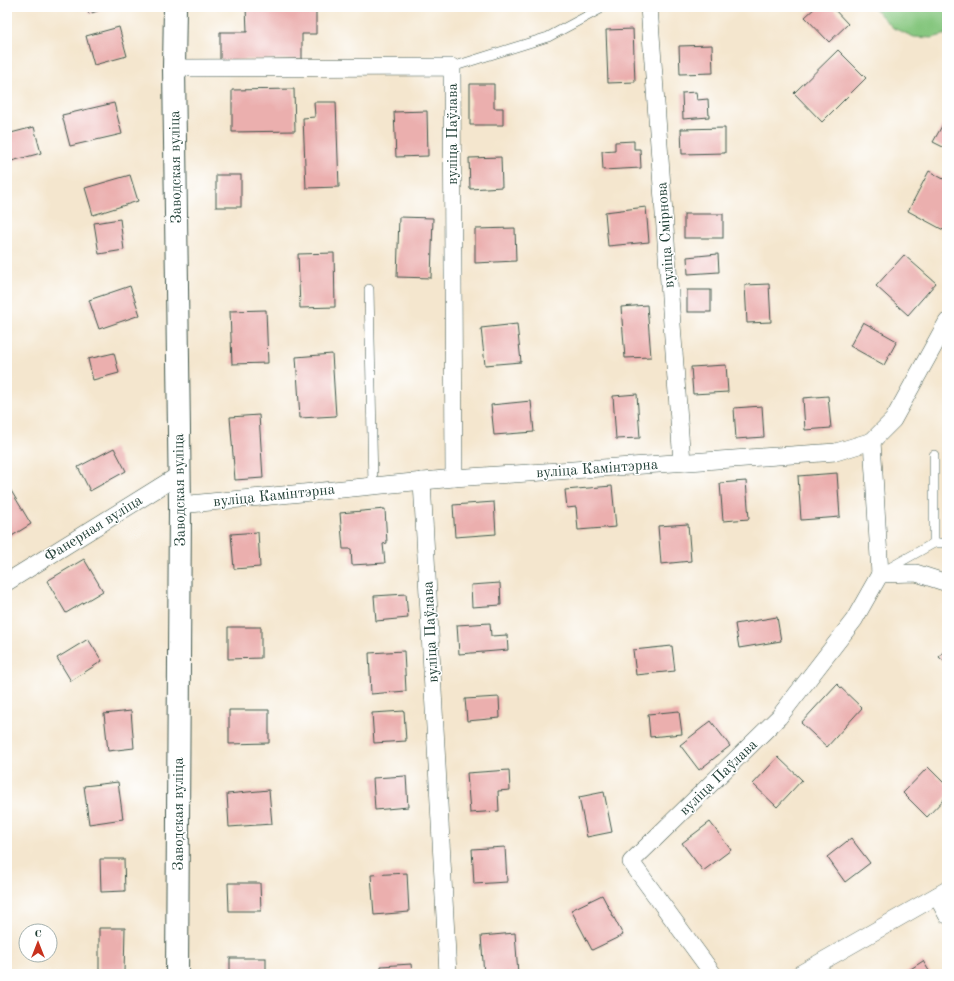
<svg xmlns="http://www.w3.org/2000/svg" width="954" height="981" font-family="'Old Standard TT',serif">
<rect width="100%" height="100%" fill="#fff"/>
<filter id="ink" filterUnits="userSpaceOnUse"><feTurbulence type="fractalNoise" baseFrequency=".025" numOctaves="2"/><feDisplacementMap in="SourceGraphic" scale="8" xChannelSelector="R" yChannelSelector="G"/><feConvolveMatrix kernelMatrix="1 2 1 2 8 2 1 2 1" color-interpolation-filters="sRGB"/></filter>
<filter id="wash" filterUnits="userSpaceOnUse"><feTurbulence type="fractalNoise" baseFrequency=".012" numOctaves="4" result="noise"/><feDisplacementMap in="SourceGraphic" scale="16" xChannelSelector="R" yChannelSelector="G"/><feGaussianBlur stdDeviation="0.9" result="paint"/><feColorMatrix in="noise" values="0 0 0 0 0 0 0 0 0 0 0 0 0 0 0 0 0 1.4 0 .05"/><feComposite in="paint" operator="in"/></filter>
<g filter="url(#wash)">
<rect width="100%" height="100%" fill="#f4e6ce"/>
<polygon fill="#85c67e" stroke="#528259" points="873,7 947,7 947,34 932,38 914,37 893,28"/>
<g id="blocks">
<g fill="#ebafae">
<polygon points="86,7 108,7 89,14"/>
<polygon points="246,7 316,7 316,34 302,34 302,59 220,60 220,32 247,32"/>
<polygon points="816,7 832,7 848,24 829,42 805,17"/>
<polygon points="119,27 127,56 94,65 86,36"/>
<polygon points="633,29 635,82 608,83 606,30"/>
<polygon points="712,45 713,73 680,74 679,46"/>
<polygon points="838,50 866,78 822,122 794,93"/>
<polygon points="470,84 494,84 494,108 503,108 503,125 470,125"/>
<polygon points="294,89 295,131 232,132 232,90"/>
<polygon points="696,92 697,100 708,99 709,117 683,119 682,93"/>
<polygon points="314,102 336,102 339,187 306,188 303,118 315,117"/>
<polygon points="114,103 122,134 70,146 62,115"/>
<polygon points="427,111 428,156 396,157 394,112"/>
<polygon points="947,117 947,149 933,142"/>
<polygon points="34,127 41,153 8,162 7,158 7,134"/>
<polygon points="725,128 725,153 682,154 681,129"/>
<polygon points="634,141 634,149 640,149 641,168 603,170 602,151 615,150 615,142"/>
<polygon points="501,157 502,187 470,189 469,158"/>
<polygon points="929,171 947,181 947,232 908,211"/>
<polygon points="130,175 138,201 93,215 85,188"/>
<rect x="216" y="175" width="25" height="32"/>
<polygon points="646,207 649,242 608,246 605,212"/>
<rect x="684" y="214" width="39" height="24"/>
<polygon points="399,217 433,218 431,278 397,277"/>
<polygon points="120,219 124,250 99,254 94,223"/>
<polygon points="515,228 516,261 475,263 475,229"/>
<polygon points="334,253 335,307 300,308 298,254"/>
<polygon points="718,254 719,272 688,274 687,257"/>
<polygon points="904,255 936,283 908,315 876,286"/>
<polygon points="769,284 771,322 747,323 745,285"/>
<polygon points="130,286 140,315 99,329 89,300"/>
<rect x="687" y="290" width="24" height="22"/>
<polygon points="647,305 651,357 625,358 621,307"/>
<polygon points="266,310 268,363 232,364 230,311"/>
<polygon points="863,322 897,341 884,365 850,346"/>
<polygon points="517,324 521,362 485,365 481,328"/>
<polygon points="114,353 119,373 93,380 88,359"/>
<polygon points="332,354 336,416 300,418 296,357"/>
<polygon points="726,365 728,392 693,394 691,367"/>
<polygon points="637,394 640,438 616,439 613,396"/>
<polygon points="828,396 831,428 805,430 803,398"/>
<polygon points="531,401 534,432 494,435 491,405"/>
<polygon points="762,406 764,437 736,439 734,408"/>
<polygon points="259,415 263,478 235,480 230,417"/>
<polygon points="114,448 126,471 90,491 78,467"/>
<polygon points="837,473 840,517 801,520 798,476"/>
<polygon points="746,481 749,519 723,521 720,483"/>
<polygon points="612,486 616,527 578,530 576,507 567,508 565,490"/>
<polygon points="10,489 31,524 7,539 7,491"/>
<polygon points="494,502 496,534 455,537 453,505"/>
<polygon points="385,509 387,543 383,544 385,563 352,565 351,549 343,549 340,513"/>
<polygon points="688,524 691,561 661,564 658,526"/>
<polygon points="258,532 260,567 234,569 231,534"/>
<polygon points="84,559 103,591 66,613 47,581"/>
<polygon points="500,583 501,605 472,607 471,585"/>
<polygon points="406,594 408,618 376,621 374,596"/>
<polygon points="777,617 781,641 739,648 735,624"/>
<polygon points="490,623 491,636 507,635 508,650 459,654 457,625"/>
<polygon points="228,627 261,627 261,658 228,659"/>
<polygon points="88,639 102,661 71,681 57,658"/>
<polygon points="672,646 675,671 636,675 633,650"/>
<polygon points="947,647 947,664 939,657"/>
<polygon points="404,651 406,691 371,694 369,653"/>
<polygon points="837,684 862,708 827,747 801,723"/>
<polygon points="499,697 500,718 467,721 465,699"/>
<polygon points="229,710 269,710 269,743 229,744"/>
<polygon points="131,711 134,748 108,751 104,714"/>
<polygon points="404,711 406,741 374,743 372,713"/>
<polygon points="679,711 682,734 650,737 648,714"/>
<polygon points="711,721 730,746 699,770 680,745"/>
<polygon points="778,757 802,780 777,807 753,784"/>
<polygon points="928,767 947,786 947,796 927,817 903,793"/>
<polygon points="509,770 510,790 498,791 499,811 470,813 467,773"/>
<polygon points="406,776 408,807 375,810 373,778"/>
<polygon points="118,782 123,819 89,824 84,786"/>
<polygon points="269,790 272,824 229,827 227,794"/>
<polygon points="604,792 612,832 587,837 579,797"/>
<polygon points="710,822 731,850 703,871 682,843"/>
<polygon points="851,838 870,863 845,882 827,857"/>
<polygon points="505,847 507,882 474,884 472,849"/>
<polygon points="100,859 124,859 125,891 101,892"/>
<polygon points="407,873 409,912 374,915 371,875"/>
<polygon points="228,883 260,883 261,911 229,911"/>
<polygon points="602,895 623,935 592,950 571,910"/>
<polygon points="99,928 125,928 124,973 99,973"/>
<polygon points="515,933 518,974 484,974 481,936"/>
<rect x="230" y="958" width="36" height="16"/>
<polygon points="923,961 931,974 903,974"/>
<polygon points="411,964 412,974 381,974 381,966"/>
</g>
</g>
</g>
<g filter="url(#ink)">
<use href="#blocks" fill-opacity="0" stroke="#3f564b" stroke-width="1"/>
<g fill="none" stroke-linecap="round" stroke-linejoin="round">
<g stroke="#3f564b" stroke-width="10">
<g id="service">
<polyline points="452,67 548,37 604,7"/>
<polyline points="369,289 373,486"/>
<polyline points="934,543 934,455"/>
<polyline points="884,571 934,543 947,543"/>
</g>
</g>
<g stroke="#3f564b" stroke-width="18">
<g id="minor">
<polyline points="649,7 682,462"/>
<polyline points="174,68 452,67 454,478"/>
<polyline points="872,441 880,574 916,573 947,583"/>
<polyline points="422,481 448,974"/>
<polyline points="180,505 454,478 836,452 872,441 893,420 947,322"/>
<polyline points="7,582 179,475"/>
<polyline points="937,896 947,915"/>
<polyline points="713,974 631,862 779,717 854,620 880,574"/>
<polyline points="800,974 947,890"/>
</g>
</g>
<g stroke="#3f564b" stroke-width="24">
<polyline id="primary" points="175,7 174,68 180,505 177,974"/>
</g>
<use href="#service" stroke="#fff" stroke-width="9"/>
<use href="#minor" stroke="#fff" stroke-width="17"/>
<use href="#primary" stroke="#fff" stroke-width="22"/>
</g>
</g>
<g text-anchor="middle" stroke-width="3" stroke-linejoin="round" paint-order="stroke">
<g font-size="15" fill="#1f3d34" stroke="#fff">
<text transform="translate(452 134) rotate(-90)" y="5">вуліца Паўлава</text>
<text transform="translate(175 167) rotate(-91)" y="5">Заводская вуліца</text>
<text transform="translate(665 235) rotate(-94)" y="5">вуліца Смірнова</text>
<text transform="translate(597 468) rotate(-4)" y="5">вуліца Камінтэрна</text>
<text transform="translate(179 490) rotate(-91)" y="5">Заводская вуліца</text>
<text transform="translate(274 495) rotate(-6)" y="5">вуліца Камінтэрна</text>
<text transform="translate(93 528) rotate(-32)" y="5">Фанерная вуліца</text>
<text transform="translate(430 632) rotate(-93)" y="5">вуліца Паўлава</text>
<text transform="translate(718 777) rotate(-44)" y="5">вуліца Паўлава</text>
<text transform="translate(178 814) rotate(-90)" y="5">Заводская вуліца</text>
</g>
</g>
<rect width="954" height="981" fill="none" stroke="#fff" stroke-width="24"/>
<g transform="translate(38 943)"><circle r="19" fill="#ffffff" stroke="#a5b1ae"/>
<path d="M0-3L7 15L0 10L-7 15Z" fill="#c8321e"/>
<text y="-6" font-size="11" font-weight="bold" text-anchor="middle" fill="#1f3d34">С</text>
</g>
</svg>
